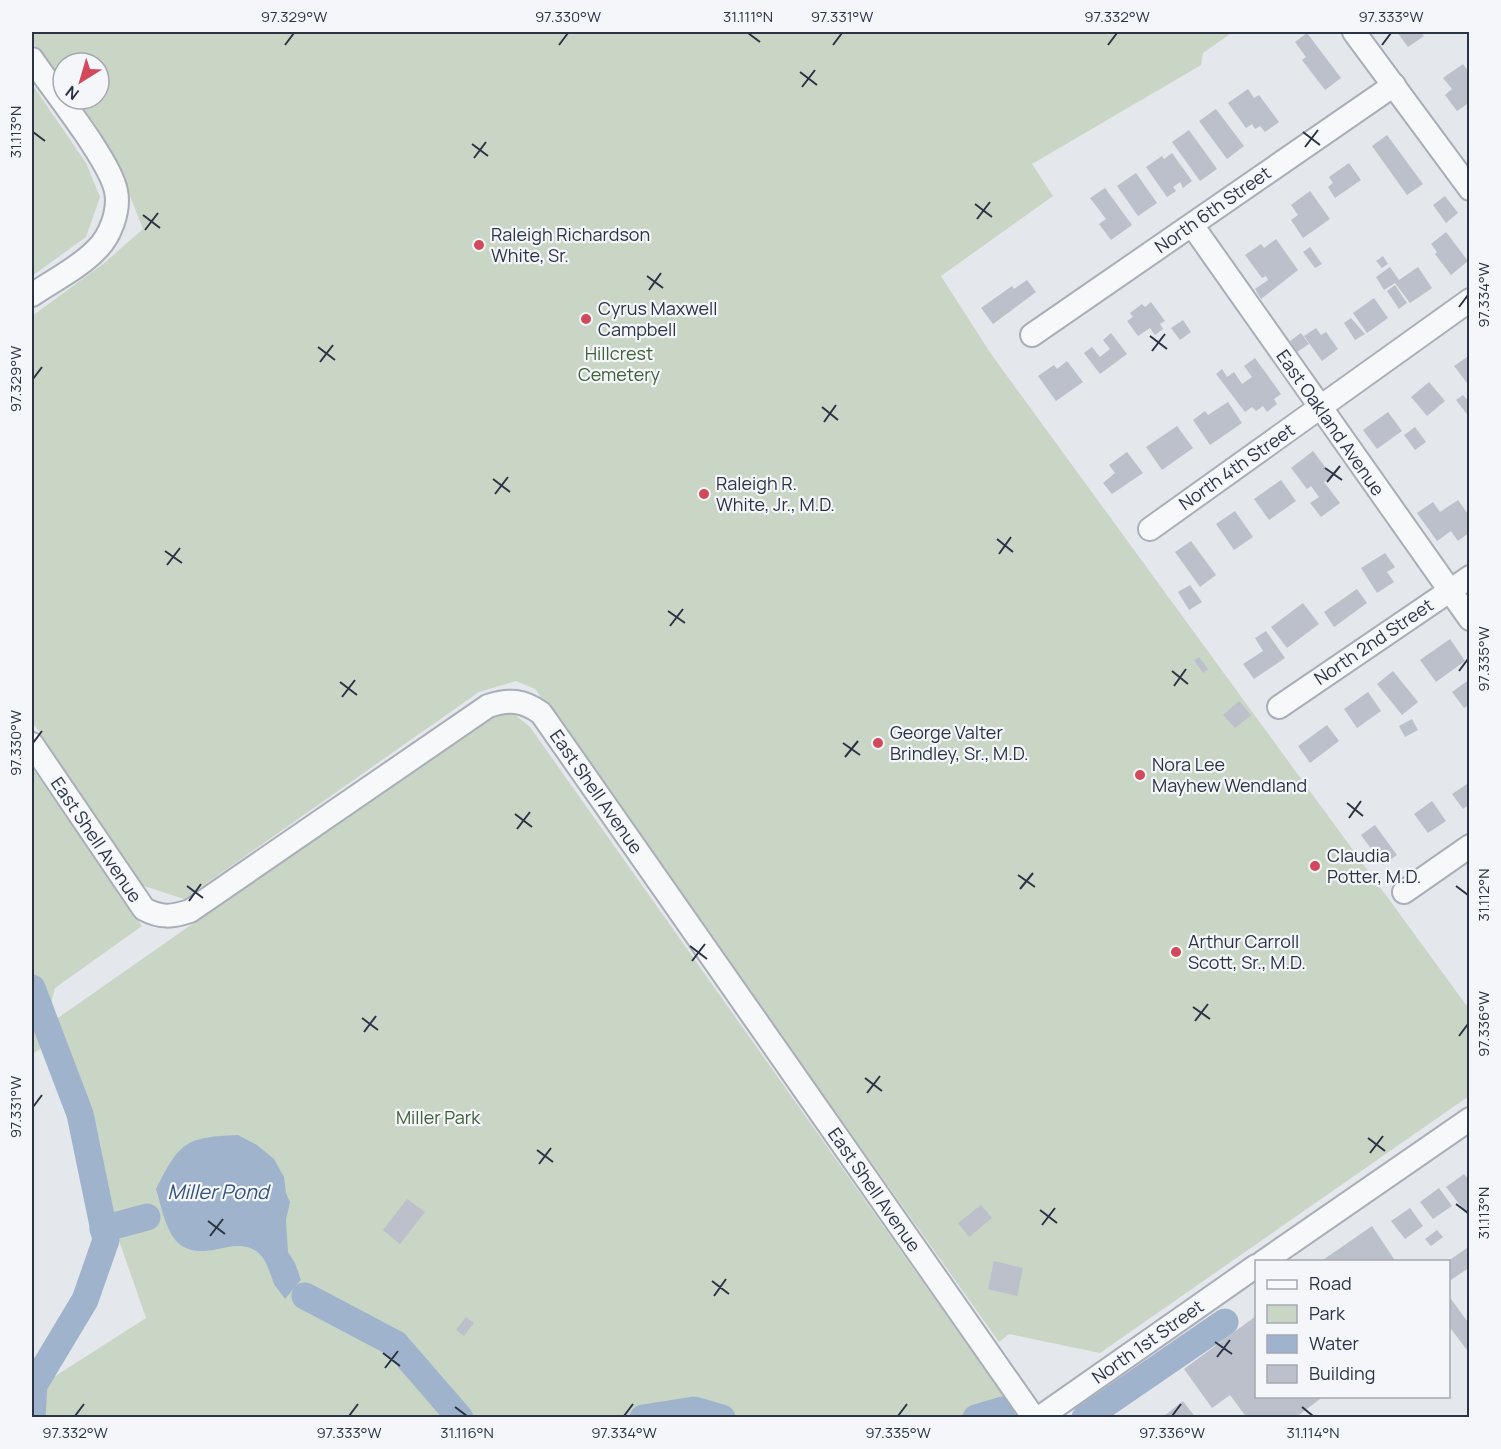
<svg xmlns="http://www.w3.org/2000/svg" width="1501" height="1449" font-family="Manrope,sans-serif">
<rect width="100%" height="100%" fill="#e4e7ec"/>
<g fill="#c9d6c5">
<polygon points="32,32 1233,32 1203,53 1201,65 1032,164 1053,196 941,276 991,354 1469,1009 1469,1096 1100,1353 1009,1334 999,1342 535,689 516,681 479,692 184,899 141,885 32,721 32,316 103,264 143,229 120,171 71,99 99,99 99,63 63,63 63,87 32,41"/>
<polygon points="32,84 86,163 100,197 86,237 32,276"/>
<polygon points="509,710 530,727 1012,1408 997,1418 32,1417 32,1391 146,1318 50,1043 32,1054 32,768 142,926 55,988 45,1027 491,715"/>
</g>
<path fill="#9fb4cc" d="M238,1135L257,1145L274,1159L284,1177L286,1193L290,1202L286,1220L288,1252L295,1263L301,1280L285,1299C282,1294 277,1289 274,1284C269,1271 266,1254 250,1248C239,1244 228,1247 218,1249C170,1260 167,1226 156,1189C180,1142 185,1137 238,1135Z"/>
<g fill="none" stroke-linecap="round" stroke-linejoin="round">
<g stroke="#9fb4cc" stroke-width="27">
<polyline points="32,988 80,1114 106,1240 85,1300 34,1385 32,1417"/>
<polyline points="103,1229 147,1217"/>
<polyline points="305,1296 396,1344 460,1418"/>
<polyline points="643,1418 694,1410 722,1418"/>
<polyline points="976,1418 1003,1410"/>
<polyline points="1085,1418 1225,1322"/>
</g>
</g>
<g fill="#bbc0ca">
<polygon points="1397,32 1421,32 1424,36 1408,47"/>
<polygon points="1307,33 1341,78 1325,90 1302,60 1306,57 1295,42"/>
<polygon points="1463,64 1470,74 1470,102 1457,111 1445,95 1452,89 1443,78"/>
<polygon points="1248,89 1254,98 1259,95 1279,122 1265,132 1260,126 1255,129 1252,124 1246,128 1228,103"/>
<polygon points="1216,109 1244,146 1227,159 1199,121"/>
<polygon points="1189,130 1217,169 1200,181 1172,142"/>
<polygon points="1387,135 1423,184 1407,195 1372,146"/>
<polygon points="1172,153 1192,181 1183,188 1180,182 1173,187 1176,191 1167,197 1146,167 1162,156 1164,159"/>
<polygon points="1349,163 1361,180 1335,198 1328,187 1333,183 1329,177"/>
<polygon points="1136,173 1157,203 1138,216 1117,186"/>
<polygon points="1105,188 1132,225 1111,240 1099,224 1106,219 1090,198"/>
<polygon points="1310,191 1330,219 1303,238 1291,220 1298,215 1291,205"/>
<polygon points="1445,196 1458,213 1446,223 1433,205"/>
<polygon points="1446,232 1468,261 1451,275 1435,254 1437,252 1431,244"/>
<polygon points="1276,239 1298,270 1261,299 1255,289 1268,280 1266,276 1262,278 1245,255 1261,244 1264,248"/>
<polygon points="1310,247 1322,264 1315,268 1303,252"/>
<polygon points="1383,256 1388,264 1382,268 1376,261"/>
<polygon points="1390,267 1399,280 1418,267 1432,288 1410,303 1395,283 1384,290 1376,277"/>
<polygon points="1027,280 1036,292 993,324 981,308 1012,286 1014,289"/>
<polygon points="1395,285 1407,303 1399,309 1387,291"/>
<polygon points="1374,298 1388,318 1367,333 1353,313"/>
<polygon points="1151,302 1165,321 1160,324 1163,329 1155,335 1150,328 1138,336 1127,321 1133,317 1130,313 1142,304 1145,307"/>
<polygon points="1351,318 1365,334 1355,340 1344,323"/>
<polygon points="1183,320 1191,332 1180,340 1171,328"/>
<polygon points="1316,328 1321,335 1326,332 1338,349 1322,361 1304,336"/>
<polygon points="1111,333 1127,354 1100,374 1084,353 1092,347 1100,357 1110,349 1103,340"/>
<polygon points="1301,333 1309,344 1297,352 1290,341"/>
<polygon points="1470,355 1470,387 1454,366"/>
<polygon points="1255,358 1281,394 1274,399 1277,404 1267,412 1263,406 1256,411 1252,407 1245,412 1216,374 1222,369 1227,377 1234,372 1242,384 1252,377 1244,366"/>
<polygon points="1067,361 1083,382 1056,401 1038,376 1054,365 1057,369"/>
<polygon points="1429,382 1445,401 1427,416 1411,397"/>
<polygon points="1463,395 1470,403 1470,418 1456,400"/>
<polygon points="1228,402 1242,423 1210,445 1193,420 1205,411 1208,415"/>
<polygon points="1388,412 1402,431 1377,449 1363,430"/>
<polygon points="1177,426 1193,448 1162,470 1146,447"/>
<polygon points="1415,427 1426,442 1415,450 1404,435"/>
<polygon points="1313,451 1332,476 1324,482 1340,503 1321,517 1310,503 1319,497 1311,486 1307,489 1291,468"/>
<polygon points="1127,452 1143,473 1112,494 1103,483 1115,473 1109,465"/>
<polygon points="1281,480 1296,501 1269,520 1254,499"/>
<polygon points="1458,500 1470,517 1470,532 1458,541 1451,531 1437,541 1417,513 1433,502 1440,512"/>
<polygon points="1235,511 1253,537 1234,550 1216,524"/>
<polygon points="1191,541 1216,575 1200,587 1175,552"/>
<polygon points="1385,553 1395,567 1387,572 1394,582 1377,593 1361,568"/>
<polygon points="1190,585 1202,602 1189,610 1178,592"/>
<polygon points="1357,589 1367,603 1334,627 1324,612"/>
<polygon points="1303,603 1319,624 1287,648 1271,627"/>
<polygon points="1266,631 1285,658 1254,679 1243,664 1263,651 1255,638"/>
<polygon points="1450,639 1465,661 1436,682 1420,660"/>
<polygon points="1199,657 1208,669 1203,673 1194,660"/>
<polygon points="1393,671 1418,702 1402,715 1377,684"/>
<polygon points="1470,679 1470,704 1464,708 1452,692"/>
<polygon points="1368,692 1381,711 1357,728 1344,709"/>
<polygon points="1239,701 1251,715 1235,728 1223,715"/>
<polygon points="1412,719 1418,730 1405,737 1399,726"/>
<polygon points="1327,725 1339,741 1310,763 1298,746"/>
<polygon points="1470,782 1470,804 1463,809 1452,794"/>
<polygon points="1432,801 1446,821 1428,833 1414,814"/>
<polygon points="1375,825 1397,855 1383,865 1361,835"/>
<polygon points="1464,1174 1470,1181 1470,1218 1446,1187"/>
<polygon points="1439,1188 1452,1206 1433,1219 1420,1202"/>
<polygon points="407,1199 425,1212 400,1244 383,1230"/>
<polygon points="981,1205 992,1218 969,1237 958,1223"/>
<polygon points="1410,1208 1423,1226 1405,1239 1391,1221"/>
<polygon points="1372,1226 1396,1262 1320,1262"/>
<polygon points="1437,1230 1443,1237 1431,1246 1425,1239"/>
<polygon points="1470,1246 1470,1267 1448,1282 1448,1261"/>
<polygon points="994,1261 1023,1268 1017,1296 988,1289"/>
<polygon points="1448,1295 1470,1325 1470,1354 1448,1325"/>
<polygon points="1256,1316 1256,1396 1324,1396 1295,1418 1247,1418 1230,1395 1212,1408 1184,1369"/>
<polygon points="466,1317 474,1323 464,1336 456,1330"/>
<polygon points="1183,1401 1196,1418 1165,1418 1164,1416"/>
</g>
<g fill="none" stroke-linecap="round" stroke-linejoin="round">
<g stroke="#a9aeb7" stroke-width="26">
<g id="minor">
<polyline points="1354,32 1470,189"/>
<path d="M32,59C52,89 110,160 116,191C120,211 110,237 96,250C79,268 52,281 32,295"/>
<polyline points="1192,225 1470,619"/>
<polyline points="1032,335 1394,85"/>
<polyline points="1150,529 1470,300"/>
<polyline points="1279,707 1470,577"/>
<path d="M32,744L144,909C161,918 172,917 190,911L488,706C509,699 523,700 541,713L1034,1418"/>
<polyline points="1404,892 1470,846"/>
<polyline points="1263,1262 1470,1119"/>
<polyline points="1039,1418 1256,1266"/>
</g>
</g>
<use href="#minor" stroke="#f7f8fa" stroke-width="22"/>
</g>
<path fill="none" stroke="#2b3445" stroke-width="2" d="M748,33L760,42M285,45L294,33M559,45L568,33M833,45L842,33M1108,45L1117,33M1382,45L1391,33M800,72L817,85M802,87L815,70M33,132L45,141M1303,132L1320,145M472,144L488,156M1305,147L1318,130M474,158L486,142M975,204L992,217M143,215L160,228M977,219L990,202M145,230L158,213M647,276L663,288M649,290L661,273M1459,307L1468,295M1150,336L1167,349M318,347L335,360M1152,351L1165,334M320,362L333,345M33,379L42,367M822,407L838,420M824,422L836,405M1325,468L1342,480M493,479L510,492M1327,482L1340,466M495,494L508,477M997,539L1013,552M165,551L182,563M999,554L1011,537M167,565L180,548M668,611L685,623M670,626L683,609M1172,671L1188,684M1459,671L1468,659M340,682L357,695M1174,686L1186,669M342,697L355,680M33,743L42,731M843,743L860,755M845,757L858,741M1347,803L1363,816M515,814L532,827M1349,818L1361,801M517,829L530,812M1018,875L1035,887M187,886L203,898M1456,886L1468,895M1020,889L1033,873M189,901L201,884M690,946L707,959M692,961L705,944M1193,1007L1210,1019M362,1018L378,1030M1195,1021L1208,1004M364,1032L376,1016M1459,1036L1468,1024M865,1078L882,1091M867,1093L880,1076M33,1107L42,1095M1368,1138L1385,1151M537,1150L553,1162M1370,1153L1383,1136M539,1164L551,1148M1456,1204L1468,1213M1040,1210L1057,1223M208,1221L225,1234M1042,1225L1055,1208M210,1236L223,1219M712,1281L729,1294M714,1296L726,1279M1215,1342L1232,1354M383,1353L400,1366M1217,1357L1230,1340M385,1368L398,1351M455,1407L467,1416M1302,1407L1313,1416M75,1416L84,1404M349,1416L358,1404M624,1416L633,1404M898,1416L907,1404M1172,1416L1181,1404"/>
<g fill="#d1495b" stroke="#f4f6f9" stroke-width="2">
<circle cx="479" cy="245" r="6"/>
<circle cx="586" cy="319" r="6"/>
<circle cx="704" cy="494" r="6"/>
<circle cx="878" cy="743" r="6"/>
<circle cx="1140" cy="775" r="6"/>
<circle cx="1315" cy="866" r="6"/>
<circle cx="1176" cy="952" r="6"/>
</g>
<g text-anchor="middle" stroke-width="4.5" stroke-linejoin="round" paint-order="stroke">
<g font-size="18" fill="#2b3445" stroke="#f4f6f9">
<text transform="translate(1213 210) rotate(-35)" y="6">North 6th Street</text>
<text transform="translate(1330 423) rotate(55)" y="6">East Oakland Avenue</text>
<text transform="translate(1237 467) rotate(-35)" y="6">North 4th Street</text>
<text transform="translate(1374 642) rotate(-34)" y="6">North 2nd Street</text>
<text transform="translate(596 792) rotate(55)" y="6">East Shell Avenue</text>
<text transform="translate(96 840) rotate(56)" y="6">East Shell Avenue</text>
<text transform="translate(874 1190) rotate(55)" y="6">East Shell Avenue</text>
<text transform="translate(1148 1342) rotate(-35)" y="6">North 1st Street</text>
</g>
<g font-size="18" fill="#2b3445" stroke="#f4f6f9" text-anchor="start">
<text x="491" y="241">Raleigh Richardson<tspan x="491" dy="21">White, Sr.</tspan></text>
<text x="598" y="315">Cyrus Maxwell<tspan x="598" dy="21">Campbell</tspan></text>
<text x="716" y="490">Raleigh R.<tspan x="716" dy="21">White, Jr., M.D.</tspan></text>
<text x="890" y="739">George Valter<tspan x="890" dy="21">Brindley, Sr., M.D.</tspan></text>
<text x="1152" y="771">Nora Lee<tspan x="1152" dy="21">Mayhew Wendland</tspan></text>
<text x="1327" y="862">Claudia<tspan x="1327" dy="21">Potter, M.D.</tspan></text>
<text x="1188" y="948">Arthur Carroll<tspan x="1188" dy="21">Scott, Sr., M.D.</tspan></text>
</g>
<g font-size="18" fill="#3f6138" stroke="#f4f6f9">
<text x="619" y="360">Hillcrest<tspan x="619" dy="21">Cemetery</tspan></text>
<text x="438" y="1124">Miller Park</text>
</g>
<g font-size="20" font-style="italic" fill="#34527a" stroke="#f4f6f9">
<text x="218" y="1199">Miller Pond</text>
</g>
</g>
<rect width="1501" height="1449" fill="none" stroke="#f4f6f9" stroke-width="66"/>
<rect x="1255" y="1260" width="195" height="138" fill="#f4f6f9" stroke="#a4a8b1" stroke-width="1.5"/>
<rect x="1267" y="1280" width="30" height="9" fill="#f7f8fa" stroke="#a4a8b1" stroke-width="1.5"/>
<text x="1309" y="1290" font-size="18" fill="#2b3445">Road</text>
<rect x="1267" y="1305" width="30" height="18" fill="#c9d6c5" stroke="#a4a8b1" stroke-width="1.5"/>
<text x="1309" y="1320" font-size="18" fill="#2b3445">Park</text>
<rect x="1267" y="1335" width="30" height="18" fill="#9fb4cc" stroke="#a4a8b1" stroke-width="1.5"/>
<text x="1309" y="1350" font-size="18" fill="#2b3445">Water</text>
<rect x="1267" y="1365" width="30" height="18" fill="#bbc0ca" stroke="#a4a8b1" stroke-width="1.5"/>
<text x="1309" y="1380" font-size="18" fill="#2b3445">Building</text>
<g transform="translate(81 81) rotate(217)"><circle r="28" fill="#f4f6f9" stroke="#a4a8b1" stroke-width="1.5"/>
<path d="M0-4.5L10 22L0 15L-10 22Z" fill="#d1495b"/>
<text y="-9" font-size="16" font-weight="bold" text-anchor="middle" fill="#2b3445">N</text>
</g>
<rect x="33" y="33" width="1435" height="1383" fill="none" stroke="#2b3445" stroke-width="2"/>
<g font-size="15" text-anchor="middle" fill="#2b3445">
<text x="294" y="22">97.329°W</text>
<text x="568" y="22">97.330°W</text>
<text x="748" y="22">31.111°N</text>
<text x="842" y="22">97.331°W</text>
<text x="1117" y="22">97.332°W</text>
<text x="1391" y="22">97.333°W</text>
<text transform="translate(16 132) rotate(-90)" y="5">31.113°N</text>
<text transform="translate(1484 295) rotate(-90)" y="5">97.334°W</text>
<text transform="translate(16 379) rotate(-90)" y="5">97.329°W</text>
<text transform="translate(1484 659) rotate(-90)" y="5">97.335°W</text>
<text transform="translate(16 743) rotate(-90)" y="5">97.330°W</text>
<text transform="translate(1484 895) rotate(-90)" y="5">31.112°N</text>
<text transform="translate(1484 1024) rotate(-90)" y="5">97.336°W</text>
<text transform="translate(16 1107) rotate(-90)" y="5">97.331°W</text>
<text transform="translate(1484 1213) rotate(-90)" y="5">31.113°N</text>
<text x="75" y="1438">97.332°W</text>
<text x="349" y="1438">97.333°W</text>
<text x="467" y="1438">31.116°N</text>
<text x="624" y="1438">97.334°W</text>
<text x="898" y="1438">97.335°W</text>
<text x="1172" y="1438">97.336°W</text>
<text x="1313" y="1438">31.114°N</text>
</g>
</svg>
